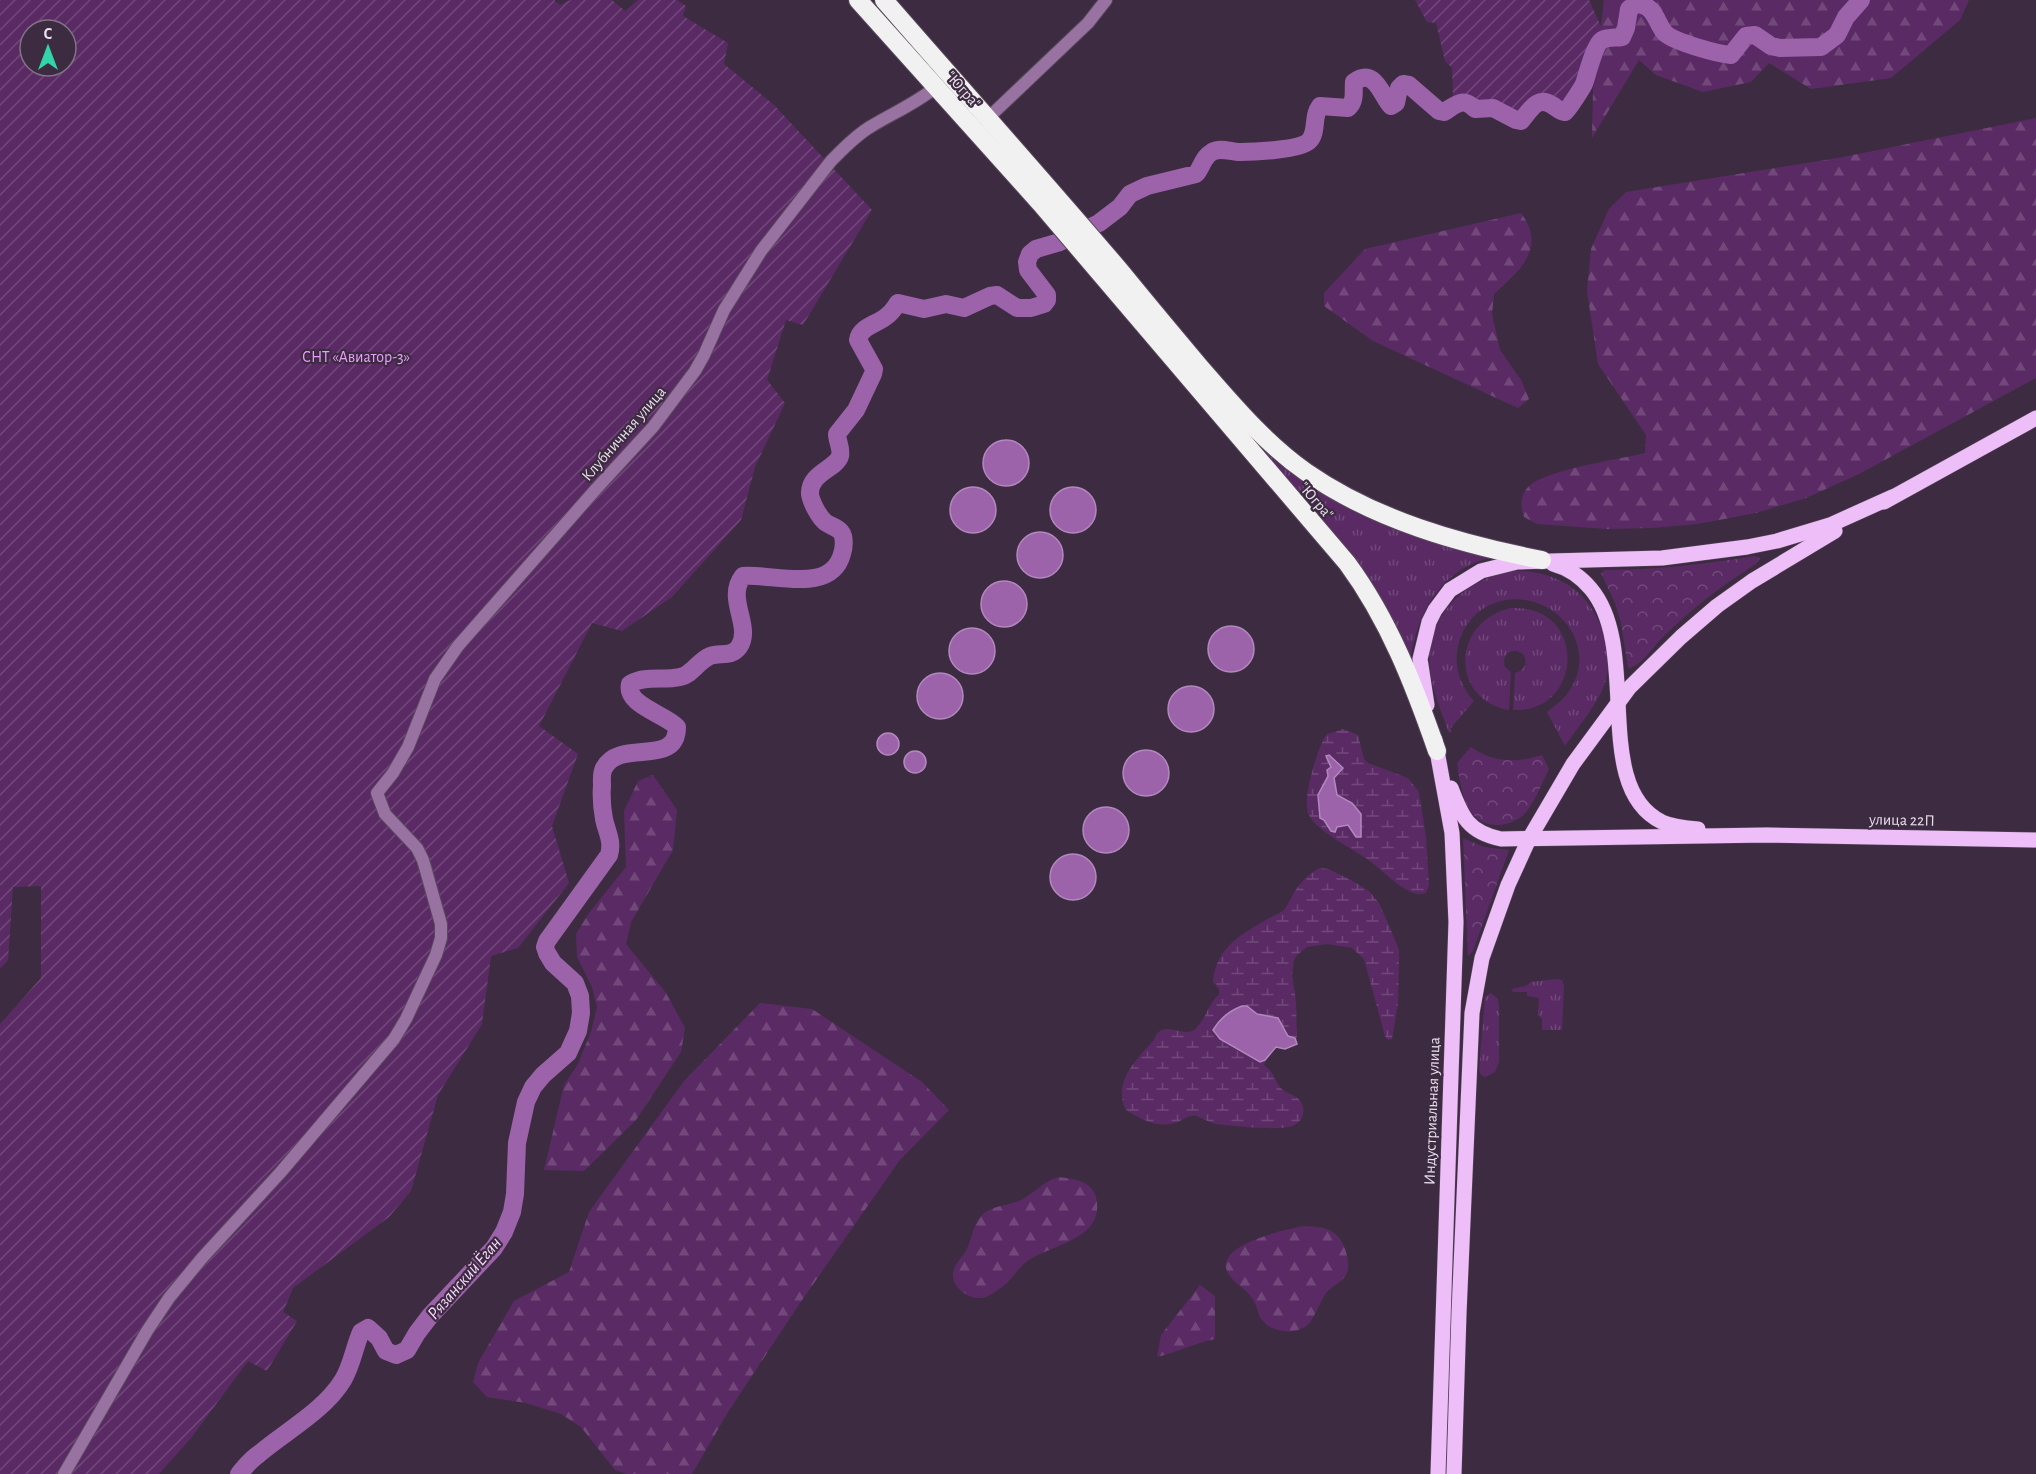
<svg xmlns="http://www.w3.org/2000/svg" width="2036" height="1474" font-family="'Alegreya Sans',sans-serif">
<defs>
<pattern id="grass-tufts" width="24" height="20" patternUnits="userSpaceOnUse" patternTransform="scale(1.5)"><rect width="24" height="20" fill="#5a2a65"/><path d="M3 7l-1-3M5 7V3M7 7l1-3M15 17l-1-3M17 17v-4M19 17l1-3" fill="none" stroke="#72487b"/></pattern>
<pattern id="forest-firs" width="22" height="20" patternUnits="userSpaceOnUse" patternTransform="scale(1.5)"><rect width="22" height="20" fill="#5a2a65"/><path d="M5 1l3.5 6h-7zM16 11l3.5 6h-7z" fill="#72487b"/></pattern>
<pattern id="wetland-marsh" width="20" height="14" patternUnits="userSpaceOnUse" patternTransform="scale(1.5)"><rect width="20" height="14" fill="#5a2a65"/><path d="M1 5h8M5 5V1M11 12h8M15 12V8" fill="none" stroke="#72487b"/></pattern>
<pattern id="park-crowns" width="20" height="18" patternUnits="userSpaceOnUse" patternTransform="scale(1.5)"><rect width="20" height="18" fill="#5a2a65"/><path d="M2 6a3 3 0 1 1 6 0M12 15a3 3 0 1 1 6 0" fill="none" stroke="#72487b"/></pattern>
<pattern id="garden-furrows" width="10" height="10" patternUnits="userSpaceOnUse" patternTransform="scale(1.5)"><rect width="10" height="10" fill="#5a2a65"/><path d="M-1 1l2-2M0 10L10 0M9 11l2-2" fill="none" stroke="#72487b"/></pattern>
</defs>
<rect width="100%" height="100%" fill="#3d2c41"/>
<g fill="url(#grass-tufts)">
<path d="M1102,260L1271,454L1496,557C1445,565 1419,608 1411,655L1409,656L1401,635L1381,600Z"/>
<path d="M1516,571C1565,571 1598,599 1606,647C1608,659 1609,671 1605,683C1598,704 1577,728 1565,746L1547,712C1554,706 1562,701 1567,694C1607,641 1542,577 1486,607C1473,614 1463,628 1459,642C1453,664 1459,685 1474,701L1450,729L1452,732L1449,733C1442,713 1433,693 1430,671C1424,617 1465,577 1516,571Z"/>
<path d="M1511,608C1589,605 1583,714 1513,710L1515,673C1525,671 1529,661 1522,653C1510,647 1501,655 1505,667L1511,672L1509,710C1449,699 1452,621 1511,608Z"/>
<polygon points="1556,979 1562,980 1564,986 1562,1030 1542,1030 1542,1019 1538,1015 1539,998 1527,996 1527,992 1513,992 1511,989 1526,986 1531,982"/>
<polygon points="1491,993 1498,999 1499,1007 1499,1062 1495,1072 1485,1077 1481,1075 1479,1070 1485,997"/>
</g>
<g fill="url(#forest-firs)">
<polygon points="1604,0 1969,0 1960,20 1891,78 1811,89 1769,63 1751,82 1703,92 1656,75 1639,60 1592,138 1593,90"/>
<path d="M2036,118V378L1859,474L1806,498L1756,513L1698,524L1652,528L1607,529L1537,524L1524,517C1520,505 1520,495 1529,486C1546,470 1620,459 1645,453L1646,435L1598,364L1587,291L1591,249L1609,209L1626,192L1838,158Z"/>
<path d="M1521,213C1547,248 1520,270 1494,294L1492,314L1500,350L1521,380L1529,399L1518,408L1373,341L1324,306V293L1365,249Z"/>
<polygon points="653,775 677,810 673,850 631,922 626,944 666,993 685,1028 681,1052 636,1120 584,1171 544,1170 564,1085 578,1064 591,1032 597,1007 592,987 577,957 576,934 589,913 626,867 624,811 638,781"/>
<polygon points="760,1003 812,1009 922,1082 949,1110 899,1161 800,1303 728,1412 692,1474 627,1474 615,1470 581,1427 561,1414 526,1403 487,1397 473,1382 478,1363 514,1301 569,1272 589,1212 684,1081"/>
<path d="M1059,1177C1074,1179 1092,1181 1096,1197C1106,1240 1050,1244 1026,1262C1018,1268 1013,1278 1005,1285C999,1289 988,1298 981,1298C968,1299 952,1287 953,1274C953,1266 961,1258 966,1251C972,1240 973,1223 983,1214C994,1205 1008,1206 1021,1200C1035,1193 1043,1181 1059,1177Z"/>
<path d="M1304,1226C1326,1227 1339,1229 1346,1252C1348,1259 1350,1268 1346,1275C1342,1282 1332,1286 1326,1293C1320,1302 1317,1312 1311,1321C1300,1336 1273,1334 1262,1320C1259,1317 1258,1312 1257,1308C1251,1289 1237,1288 1228,1273C1212,1245 1287,1229 1304,1226Z"/>
<path d="M1200,1285L1215,1296V1339C1195,1343 1177,1352 1157,1357L1161,1335Z"/>
</g>
<g fill="url(#wetland-marsh)" fill-rule="evenodd">
<path d="M1343,729L1358,735L1364,759L1368,763L1408,778L1419,792L1426,837L1429,885L1426,893C1422,894 1417,895 1413,893C1397,886 1385,873 1371,862C1356,850 1317,832 1309,815C1301,799 1317,754 1324,738L1327,734ZM1329,755L1343,768L1334,779L1337,795L1352,803L1361,814V837H1356L1348,825L1337,827L1326,824C1324,820 1320,815 1319,810C1315,791 1326,784 1332,767L1326,757Z"/>
<path d="M1320,868L1328,869L1351,880L1369,891L1379,903L1391,930L1399,950V961L1398,1003L1392,1039L1388,1040L1385,1036L1364,959L1352,948L1327,944L1307,947L1297,955L1294,960L1292,975L1296,1001L1297,1040L1288,1036L1286,1030L1277,1018L1257,1014L1247,1006L1225,1015L1215,1025L1220,1039L1240,1049L1250,1057L1265,1060L1268,1056L1264,1065C1275,1074 1274,1078 1280,1087C1286,1095 1298,1094 1302,1104C1306,1113 1301,1123 1292,1126C1278,1131 1233,1126 1217,1124C1210,1123 1203,1118 1196,1116C1189,1115 1184,1119 1178,1122C1158,1129 1143,1120 1126,1110C1112,1083 1136,1060 1152,1042C1156,1039 1155,1034 1160,1031C1170,1025 1182,1035 1192,1031C1204,1026 1208,1002 1219,995V989L1213,982C1216,949 1237,937 1264,921C1270,917 1279,914 1284,910C1287,907 1289,901 1291,898C1298,885 1307,874 1320,868Z"/>
</g>
<g fill="url(#park-crowns)">
<path d="M1755,556L1760,558L1756,564C1721,586 1688,611 1659,641C1651,650 1640,667 1628,668L1621,623L1615,603L1601,573L1605,570C1656,570 1705,564 1755,556Z"/>
<path d="M1471,747C1493,763 1517,763 1542,755L1549,769C1542,783 1536,799 1527,811C1521,819 1510,824 1499,825C1464,826 1461,788 1457,763Z"/>
<polygon points="1463,838 1484,847 1509,850 1473,951 1468,956"/>
</g>
<g fill="url(#garden-furrows)" fill-rule="evenodd">
<path d="M0,0H554L560,5L570,0H612L625,11L638,0H677L686,6L683,16L728,43L724,64L774,105L872,210L803,325L786,320L767,380L785,403L755,467L741,520L672,597L622,631L592,623L539,726L578,754L552,826L569,883L518,948L491,956L482,1024L438,1095L411,1191L389,1217L293,1288L283,1312L297,1321L267,1371L248,1361L191,1438L159,1474H0V1024L41,978V886L13,887L8,960L0,969ZM30,30H66V66H30Z"/>
<path d="M1415,0H1589L1603,31L1590,50L1565,105C1538,96 1539,94 1519,114L1499,104L1480,103L1476,98L1453,97L1452,68L1445,61L1436,23L1427,22Z"/>
</g>
<g fill="#9c63aa" stroke="#b388be" stroke-width="1.5">
<circle cx="1006" cy="463" r="23"/>
<circle cx="973" cy="510" r="23"/>
<circle cx="1073" cy="510" r="23"/>
<circle cx="1040" cy="555" r="23"/>
<circle cx="1004" cy="604" r="23"/>
<circle cx="1231" cy="649" r="23"/>
<circle cx="972" cy="651" r="23"/>
<circle cx="940" cy="696" r="23"/>
<circle cx="1191" cy="709" r="23"/>
<circle cx="888" cy="744" r="11"/>
<circle cx="1146" cy="773" r="23"/>
<circle cx="915" cy="762" r="11"/>
<polygon points="1329,755 1343,768 1334,778 1337,795 1352,803 1361,814 1361,837 1356,837 1348,825 1337,827 1335,832 1331,831 1324,820 1320,818 1318,795 1328,776 1327,770 1331,767 1326,756"/>
<circle cx="1106" cy="830" r="23"/>
<circle cx="1073" cy="877" r="23"/>
<path d="M1242,1006H1247L1257,1014L1278,1018L1288,1036L1295,1038L1297,1044L1285,1049L1276,1047L1265,1060L1260,1062L1220,1039L1213,1030C1220,1018 1229,1011 1242,1006Z"/>
</g>
<g fill="none" stroke-linecap="round" stroke-linejoin="round">
<path stroke="#9c63aa" stroke-width="18" d="M239,1474C245,1467 251,1459 259,1454C286,1431 324,1411 343,1380C352,1365 354,1348 361,1332L368,1328L379,1338L386,1351L396,1355L407,1350L417,1333L430,1316L494,1248L504,1232L512,1212L515,1194L517,1143L526,1102L533,1087L543,1075L568,1053L578,1031L581,1013L580,996L575,983L553,963L547,953L545,947L547,941L609,855C613,841 607,833 604,819C602,808 601,798 602,786C602,781 601,773 604,768C620,738 677,768 677,727C665,714 625,705 630,684C646,675 663,681 680,677C692,675 698,661 710,656C720,652 731,658 739,647C753,626 725,599 743,576C772,573 831,595 842,554C844,548 845,537 841,532C837,527 830,526 825,522C819,517 811,502 810,494C809,473 836,469 840,456C842,449 837,441 837,434L856,410L873,374L874,369L858,340C860,326 879,324 888,315C892,312 895,307 898,303L924,309L946,304L964,308L990,296L997,295L1017,308H1031L1044,304L1047,300V295L1028,270L1027,262L1030,254L1036,249L1060,242L1099,223L1120,207L1130,194L1147,186L1196,174C1202,167 1203,157 1212,152C1220,147 1231,152 1240,152C1253,152 1300,150 1309,141C1318,132 1312,116 1320,106L1348,108C1356,101 1353,92 1354,82C1375,67 1381,95 1391,106L1396,103L1399,88L1403,84L1409,85L1439,111L1444,112C1457,104 1463,97 1475,109L1493,108L1516,120L1521,121C1530,111 1537,95 1552,105C1557,108 1559,111 1565,112C1568,110 1582,88 1584,84C1587,75 1595,44 1602,40C1608,37 1616,38 1622,37L1626,28L1629,9C1633,6 1637,3 1642,5C1655,8 1657,24 1665,33C1674,42 1718,54 1731,55L1746,36L1755,35L1771,46L1780,48L1821,47L1837,35L1846,17L1861,0"/>
<g stroke="#59485c" stroke-width="14">
<g id="street">
<polyline points="987,119 1088,23 1106,0"/>
<path d="M64,1474L147,1331L169,1298L202,1258L280,1173L394,1039L406,1019L436,955L441,938V924L423,860L417,848L385,814L377,793L393,773L408,747L435,679L458,646L596,489L653,427L695,371L704,355L724,310L761,251L831,161C843,149 855,136 870,127C893,113 915,104 936,87"/>
</g>
</g>
<g stroke="#59485c" stroke-width="16">
<g id="primary">
<polyline points="1884,502 2036,418"/>
<path d="M1553,564C1568,568 1581,577 1591,589C1642,650 1590,787 1662,822C1673,827 1685,828 1698,829"/>
<polyline points="1427,705 1420,659 1429,622 1435,610 1450,590 1481,571 1517,562 1662,558 1747,547 1777,541 1830,525 1892,497"/>
<polyline points="1435,740 1452,833 1456,922 1438,1474"/>
<path d="M1451,788C1462,817 1468,832 1501,839L1767,835L2036,840"/>
<polyline points="1454,1474 1459,1313 1472,1013 1482,958 1508,885 1529,839 1573,764 1629,688 1681,637 1717,606 1752,581 1835,531"/>
</g>
</g>
<g stroke="#59485c" stroke-width="20">
<g id="highway">
<path d="M858,0L1041,204L1347,563C1389,620 1414,685 1437,751"/>
<path d="M884,0C963,91 1044,181 1122,273C1148,305 1174,336 1200,367C1233,405 1265,443 1306,472C1375,520 1460,544 1542,560"/>
</g>
</g>
<use href="#street" stroke="#9872a1" stroke-width="12"/>
<use href="#primary" stroke="#edbef8" stroke-width="15"/>
<use href="#highway" stroke="#f1f1f1" stroke-width="18"/>
</g>
<g text-anchor="middle" stroke-width="4.5" stroke-linejoin="round" paint-order="stroke">
<g font-size="16" fill="#e9deeb" stroke="#3d2c41">
<text transform="translate(964 89) rotate(48)" y="6">"Югра"</text>
<text transform="translate(623 433) rotate(-49)" y="6">Клубничная улица</text>
<text transform="translate(1317 500) rotate(49)" y="6">"Югра"</text>
<text transform="translate(1902 819) rotate(1)" y="6">улица 22П</text>
<text transform="translate(1431 1111) rotate(-88)" y="6">Индустриальная улица</text>
</g>
<g font-size="16" fill="#ea9efd" stroke="#3d2c41">
<text x="356" y="362">СНТ «Авиатор-3»</text>
</g>
<g font-size="18" font-style="italic" fill="#f6d7fd" stroke="#3d2c41">
<text transform="translate(464 1278) rotate(-49)" y="6">Рязанский Ёган</text>
</g>
</g>
<g transform="translate(48 48)"><circle r="28" fill="#3d2c41" stroke="#827385" stroke-width="1.5"/>
<path d="M0-4.5L10 22L0 15L-10 22Z" fill="#32d4a9"/>
<text y="-9" font-size="16" font-weight="bold" text-anchor="middle" fill="#e9deeb">С</text>
</g>
</svg>
